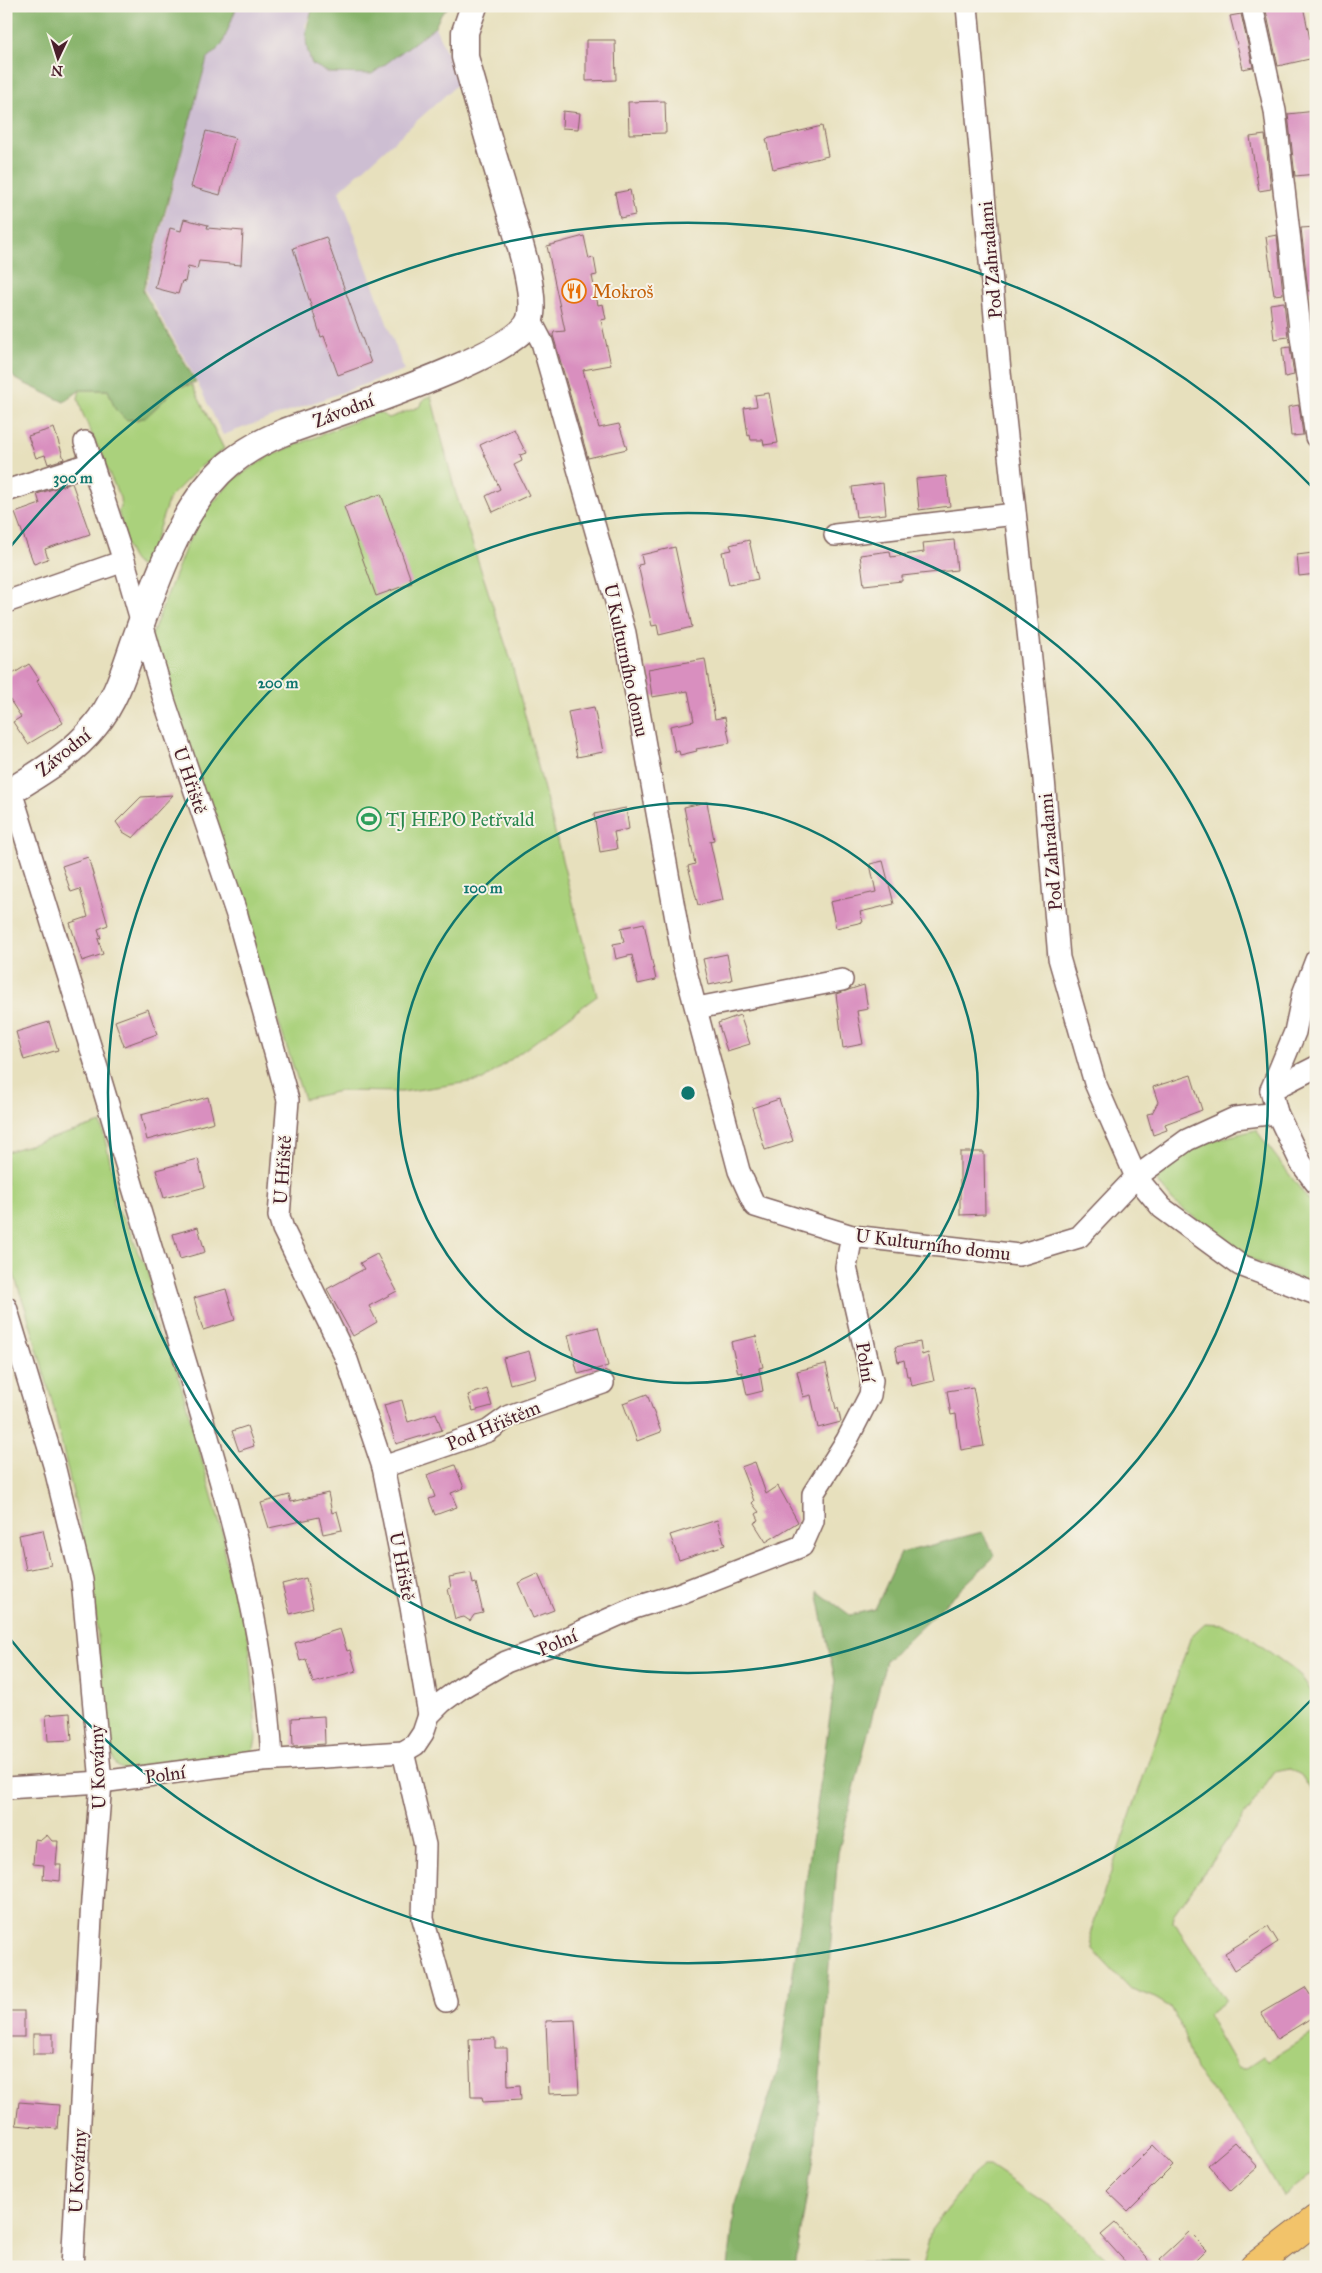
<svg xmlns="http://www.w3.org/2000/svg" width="1322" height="2273" font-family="'IM FELL Great Primer',serif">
<rect width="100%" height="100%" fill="#f7f3e8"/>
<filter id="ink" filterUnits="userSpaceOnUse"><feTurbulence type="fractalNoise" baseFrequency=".02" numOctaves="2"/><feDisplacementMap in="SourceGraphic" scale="10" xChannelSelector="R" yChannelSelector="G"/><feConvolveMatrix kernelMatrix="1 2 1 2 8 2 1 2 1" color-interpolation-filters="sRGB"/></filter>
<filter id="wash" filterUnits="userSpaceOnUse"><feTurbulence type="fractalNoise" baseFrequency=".0096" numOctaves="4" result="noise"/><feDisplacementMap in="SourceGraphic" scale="20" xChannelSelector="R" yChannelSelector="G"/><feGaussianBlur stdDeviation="1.12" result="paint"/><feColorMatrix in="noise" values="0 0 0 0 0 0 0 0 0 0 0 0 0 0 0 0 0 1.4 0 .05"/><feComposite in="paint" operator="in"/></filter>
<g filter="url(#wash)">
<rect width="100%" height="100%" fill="#e7e0bd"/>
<polygon fill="#cdbed2" points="237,6 314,6 305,26 329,73 372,73 435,27 460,82 339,191 404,370 223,435 188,364 145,290 207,59 222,45"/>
<g fill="#aad17b" stroke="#7a7853">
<path d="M192,385L224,449L199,468L169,498L147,564L142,567C125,560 123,526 118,511L121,508L120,498L82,412L78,398L80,390H109C128,445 149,414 177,387Z"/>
<polygon points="431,396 455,491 511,661 597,996 483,1080 402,1092 340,1091 304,1099 151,637 187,544 205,512 234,479 269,456 378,412 389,418 419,407 425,398"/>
<path d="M101,1123L114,1178V1205L131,1232L138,1253L147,1267L153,1288L151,1314L159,1336L172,1353L225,1542L223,1547L229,1577C251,1590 254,1710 256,1739L253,1752L124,1770L117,1766L109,1750L92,1577L52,1401L27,1313L6,1252V1152Z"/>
<polygon points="1256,1130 1316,1210 1316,1285 1244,1256 1173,1201 1153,1176 1193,1145"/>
<polygon points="1205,1623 1223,1624 1248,1636 1298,1673 1316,1698 1316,1798 1301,1775 1290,1769 1275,1772 1174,1915 1173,1922 1226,2001 1208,2014 1209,2018 1237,2067 1245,2068 1263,2056 1268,2061 1310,2035 1316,2036 1316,2170 1283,2196 1246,2132 1195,2070 1183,2032 1170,2007 1155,1998 1129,1988 1093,1950 1090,1934 1191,1636"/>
<polygon points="983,2166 989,2166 1058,2212 1116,2267 922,2267 931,2230 973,2174"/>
</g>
<g fill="#87b36b" stroke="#68694b">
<polygon points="6,6 237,6 222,45 207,59 143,291 196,382 177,387 145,418 126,420 115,409 108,390 80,390 64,402 15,379 6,366"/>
<path d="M314,6H449L440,16L435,27L372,74L329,73L312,64C303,42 305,28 314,6Z"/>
<polygon points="982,1532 995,1556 886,1661 838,1853 814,2152 795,2267 728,2267 735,2206 780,2063 835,1681 817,1591 850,1615 875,1609 901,1553"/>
<polygon points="861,2262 906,2263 903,2267 857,2267"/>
</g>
<g id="blocks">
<g fill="#d98fbf">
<polygon points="1265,6 1303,6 1314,58 1278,66"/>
<polygon points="1241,14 1253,67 1243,69 1230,16"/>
<polygon points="586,40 615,40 616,80 586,81"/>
<polygon points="665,101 666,133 629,134 628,102"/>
<polygon points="563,111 580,113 578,129 562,128"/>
<polygon points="1316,111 1316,174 1295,176 1288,114"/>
<polygon points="822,126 828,156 773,169 766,139"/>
<polygon points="206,131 235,138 220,195 191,187"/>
<polygon points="1265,135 1271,189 1259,191 1250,137"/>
<polygon points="630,190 635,215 620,218 615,193"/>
<polygon points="184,219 208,225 207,228 243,231 241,265 199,261 197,269 188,267 185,282 182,281 178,294 155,288 170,228 181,231"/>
<polygon points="1316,227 1316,290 1308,291 1301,228"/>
<polygon points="1277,235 1283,294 1274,295 1266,237"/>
<polygon points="584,236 589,259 594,258 597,275 592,276 598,305 603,304 606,319 601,320 611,365 583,370 599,428 619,424 627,449 588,458 553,335 554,332 565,331 547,246"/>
<polygon points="326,237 371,363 338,375 324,336 321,337 293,248"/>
<polygon points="1284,302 1288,337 1274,339 1270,304"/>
<polygon points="1290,347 1294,375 1285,377 1282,348"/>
<polygon points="769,393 778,443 764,445 763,440 751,440 750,435 748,436 744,408 757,406 755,395"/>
<polygon points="1299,405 1303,435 1291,436 1288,407"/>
<polygon points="54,428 64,459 48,464 45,455 36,458 28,436"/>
<polygon points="514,429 526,453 520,455 522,461 514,465 529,495 493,512 486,496 500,489 480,445"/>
<polygon points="946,476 950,506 919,510 916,479"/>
<polygon points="72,483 90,534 45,549 48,559 34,564 15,513 40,504 37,494"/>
<polygon points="883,483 886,514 856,517 852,487"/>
<polygon points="381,494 412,583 376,596 344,507"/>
<polygon points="749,540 758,579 729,585 722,552 732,550 730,545"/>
<polygon points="954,540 957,570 902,576 902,581 864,585 860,555 890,551 891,557 924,552 923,543"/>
<polygon points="675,547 692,627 659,635 657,625 652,626 638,565 643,564 641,555"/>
<polygon points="1313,553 1316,574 1299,576 1297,555"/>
<polygon points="705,659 715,719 725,717 730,743 696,749 697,751 680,755 679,751 675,752 670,726 694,721 688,691 652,697 648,669"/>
<polygon points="29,664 39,679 37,681 63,723 28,744 13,722 21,717 6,694 6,678"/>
<polygon points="594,707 603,752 577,757 568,712"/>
<polygon points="173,795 133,838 123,832 116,822 141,797"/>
<polygon points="707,802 714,840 710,841 723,900 698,905 688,866 695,864 684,807"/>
<polygon points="626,808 629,829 614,832 617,849 600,852 594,814"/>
<polygon points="88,857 108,925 98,929 101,938 98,939 103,954 82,961 70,923 88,917 80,889 71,892 62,866"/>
<polygon points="883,861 894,904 860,912 863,922 836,928 830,902 876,892 870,864"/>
<polygon points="644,923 656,980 638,984 632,955 616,959 613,944 624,942 621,928"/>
<polygon points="727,954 732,980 709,985 703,959"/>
<polygon points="864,985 868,1009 857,1011 863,1044 843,1048 836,994"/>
<polygon points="148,1009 157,1034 124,1046 115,1021"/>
<polygon points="740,1015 750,1044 727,1051 718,1023"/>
<polygon points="49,1022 58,1050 24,1060 16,1032"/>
<polygon points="1191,1075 1202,1110 1165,1124 1167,1130 1153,1135 1147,1114 1152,1113 1158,1102 1153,1087"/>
<polygon points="208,1097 214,1122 147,1140 141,1115"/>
<polygon points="779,1099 793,1141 765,1150 752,1108"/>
<polygon points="960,1152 984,1152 985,1214 960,1215"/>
<polygon points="198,1159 205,1187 164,1198 156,1170"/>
<polygon points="198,1227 205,1252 180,1259 173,1234"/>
<polygon points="377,1254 397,1291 369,1306 377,1322 353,1336 327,1289 364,1269 360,1263"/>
<polygon points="226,1289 235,1320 203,1330 194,1298"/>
<polygon points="598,1327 608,1366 578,1374 568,1335"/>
<polygon points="756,1336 763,1367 759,1368 763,1391 747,1395 742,1372 738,1373 731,1342"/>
<polygon points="920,1342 922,1355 928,1353 934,1381 912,1386 910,1376 907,1376 904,1360 898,1362 895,1347"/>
<polygon points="529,1351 536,1377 510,1384 503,1358"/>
<polygon points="826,1364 836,1409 838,1408 841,1422 818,1428 811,1395 803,1397 797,1371"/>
<polygon points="973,1387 984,1446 961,1450 956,1414 951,1415 947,1391"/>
<polygon points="487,1389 492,1406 473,1411 468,1395"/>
<polygon points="647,1394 661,1432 637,1441 623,1403"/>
<polygon points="402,1400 408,1422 436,1413 442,1430 396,1444 384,1405"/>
<polygon points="247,1426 254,1446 239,1451 232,1431"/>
<polygon points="755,1462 766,1494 778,1486 798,1522 766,1542 754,1523 759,1520 756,1514 759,1512 752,1503 754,1501 741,1467"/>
<polygon points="455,1465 464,1488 451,1493 457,1507 435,1515 429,1499 435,1497 427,1475"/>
<polygon points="328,1493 332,1513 337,1511 342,1530 323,1534 319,1517 269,1528 261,1503 289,1495 291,1502"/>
<polygon points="717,1520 725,1545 679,1560 670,1535"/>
<polygon points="43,1530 51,1565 26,1570 19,1535"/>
<polygon points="471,1573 473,1584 476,1583 483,1613 474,1615 470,1621 464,1617 455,1619 448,1589 451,1588 449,1577"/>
<polygon points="538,1574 554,1610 533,1618 518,1583"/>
<polygon points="306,1578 313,1608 290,1614 282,1584"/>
<polygon points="340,1629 347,1651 350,1650 356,1671 313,1683 306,1659 300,1661 295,1643"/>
<polygon points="70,1713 72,1740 48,1741 46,1715"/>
<polygon points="324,1716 325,1744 293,1746 292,1718"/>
<polygon points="47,1835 52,1841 58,1841 56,1865 61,1865 60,1881 43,1879 44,1865 33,1864 35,1839 41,1840"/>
<polygon points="1268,1926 1278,1942 1235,1970 1225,1953"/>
<polygon points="1305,1987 1316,2004 1316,2015 1277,2039 1261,2013"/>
<rect x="6" y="2011" width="18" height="26"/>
<polygon points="575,2020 579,2093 549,2094 546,2021"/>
<rect x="33" y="2034" width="20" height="20"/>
<polygon points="495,2038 495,2048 507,2048 508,2086 520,2085 521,2100 483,2102 482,2097 471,2097 469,2039"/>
<polygon points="19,2102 59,2105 57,2129 16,2125"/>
<polygon points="1235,2142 1258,2167 1231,2191 1208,2165"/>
<polygon points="1153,2145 1173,2166 1128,2211 1107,2191"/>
<polygon points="1115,2223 1155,2267 1130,2267 1101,2235"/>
<polygon points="1189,2232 1207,2250 1190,2267 1167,2267 1160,2259"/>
</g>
</g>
</g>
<g filter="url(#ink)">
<use href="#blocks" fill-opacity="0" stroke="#81635e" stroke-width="1"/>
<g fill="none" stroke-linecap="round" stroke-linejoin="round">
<g stroke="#81635e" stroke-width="24">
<g id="minor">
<polyline points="967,6 1000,372 1044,779 1059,958 1095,1083 1136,1177 1162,1208 1240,1265 1316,1294"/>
<polyline points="1252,6 1275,111 1301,337 1316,437"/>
<polyline points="530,319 542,342 625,633 684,964 739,1171 755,1206 852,1236 1019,1255 1079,1237 1136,1177 1187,1140 1235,1118 1277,1113"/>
<polyline points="85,442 124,561 165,703 237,915 288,1100 279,1216 283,1229 347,1360 383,1467 411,1607 429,1715"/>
<polyline points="6,491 92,463"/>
<polyline points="835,535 1015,514"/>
<polyline points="6,602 124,561"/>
<path d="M11,791C67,969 122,1148 175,1327C217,1468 265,1613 272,1760"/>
<polyline points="1316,960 1303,994 1295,1032 1271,1090 1277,1113 1301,1163 1316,1183"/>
<polyline points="697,1008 842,980"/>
<polyline points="1271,1090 1316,1067"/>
<polyline points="6,1307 54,1465 82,1580 101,1782 92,1900 72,2267"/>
<polyline points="383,1467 488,1431 509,1416 603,1383"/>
<polyline points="403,1752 425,1845 423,1919 446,2001"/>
<polyline points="6,1788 101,1782 262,1761 403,1752 415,1745 423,1733 429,1715 442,1702 461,1688 506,1662 551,1645 634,1608 676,1595 802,1546 813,1521 813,1494 847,1440 870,1395 872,1380 846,1267 852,1236"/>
</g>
</g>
<g stroke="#81635e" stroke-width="29">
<path id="tertiary" d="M6,794C38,774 72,755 95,726C115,702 124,672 134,643C155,585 181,504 229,464C245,451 263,441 282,433C325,416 519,357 530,319C538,292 513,223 505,194C491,149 478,103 465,57V32L474,6"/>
</g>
<g stroke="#81635e" stroke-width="30">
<polyline id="primary" points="1254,2267 1316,2219"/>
</g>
<use href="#minor" stroke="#fff" stroke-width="21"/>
<use href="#tertiary" stroke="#fff" stroke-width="26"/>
<use href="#primary" stroke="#f2c36a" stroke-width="28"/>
</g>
</g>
<g fill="none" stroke="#0f766e" stroke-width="2.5">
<circle cx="688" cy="1093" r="290"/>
<circle cx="688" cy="1093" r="580"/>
<path d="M1314 1697A870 870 0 0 1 7 1635M7 551A870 870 0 0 1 1314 489"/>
</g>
<defs>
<g id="restaurant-ring" transform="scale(1.25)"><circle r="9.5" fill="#f7f3e8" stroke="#e8710a" stroke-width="1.5"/><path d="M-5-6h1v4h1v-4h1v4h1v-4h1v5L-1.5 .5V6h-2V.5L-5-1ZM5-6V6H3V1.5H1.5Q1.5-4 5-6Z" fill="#e8710a"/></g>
<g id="stadium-ring" transform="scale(1.25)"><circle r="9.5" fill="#f7f3e8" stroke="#2e9e5b" stroke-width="1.5"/><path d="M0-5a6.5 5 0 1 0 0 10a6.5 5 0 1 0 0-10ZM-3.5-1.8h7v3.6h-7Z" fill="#2e9e5b"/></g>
</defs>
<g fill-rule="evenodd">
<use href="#restaurant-ring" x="574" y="291"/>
<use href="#stadium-ring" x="369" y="819"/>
</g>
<g text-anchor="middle" stroke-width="4" stroke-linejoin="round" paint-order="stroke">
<g font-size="19" fill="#4a1f2b" stroke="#f7f3e8">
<text transform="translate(990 260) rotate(-95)" y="7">Pod Zahradami</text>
<text transform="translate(343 410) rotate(-21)" y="7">Závodní</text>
<text transform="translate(627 660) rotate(78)" y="7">U Kulturního domu</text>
<text transform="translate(63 752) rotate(-39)" y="7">Závodní</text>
<text transform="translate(191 780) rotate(71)" y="7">U Hřiště</text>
<text transform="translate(1050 852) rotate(-95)" y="7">Pod Zahradami</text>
<text transform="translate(282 1170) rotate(-86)" y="7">U Hřiště</text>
<text transform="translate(933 1244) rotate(7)" y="7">U Kulturního domu</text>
<text transform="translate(866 1362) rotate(81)" y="7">Polní</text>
<text transform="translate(493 1425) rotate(-23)" y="7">Pod Hřištěm</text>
<text transform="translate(403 1566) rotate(79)" y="7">U Hřiště</text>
<text transform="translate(557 1642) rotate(-23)" y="7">Polní</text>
<text transform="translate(97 1767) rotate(-92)" y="7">U Kovárny</text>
<text transform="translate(165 1774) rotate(-8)" y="7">Polní</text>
<text transform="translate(77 2171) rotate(-87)" y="7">U Kovárny</text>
</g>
<g font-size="19" fill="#c56008" stroke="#f7f3e8" text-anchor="start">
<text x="592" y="298">Mokroš</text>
</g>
<g font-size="19" fill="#27864d" stroke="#f7f3e8" text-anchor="start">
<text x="386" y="826">TJ HEPO Petřvald</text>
</g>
</g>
<circle cx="688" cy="1093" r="8" fill="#0f766e" stroke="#f7f3e8" stroke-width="2.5"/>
<g font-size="15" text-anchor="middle" font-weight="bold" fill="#0f766e" stroke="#f7f3e8" stroke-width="4" stroke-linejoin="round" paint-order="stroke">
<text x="73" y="483">300 m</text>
<text x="278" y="688">200 m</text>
<text x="483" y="893">100 m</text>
</g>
<rect width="1322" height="2273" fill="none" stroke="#f7f3e8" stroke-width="25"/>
<g transform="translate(58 58) rotate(184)" stroke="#f7f3e8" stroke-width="4" paint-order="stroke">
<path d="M0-4L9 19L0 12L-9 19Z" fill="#4a1f2b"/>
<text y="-8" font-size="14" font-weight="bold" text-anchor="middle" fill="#4a1f2b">N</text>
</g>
</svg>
